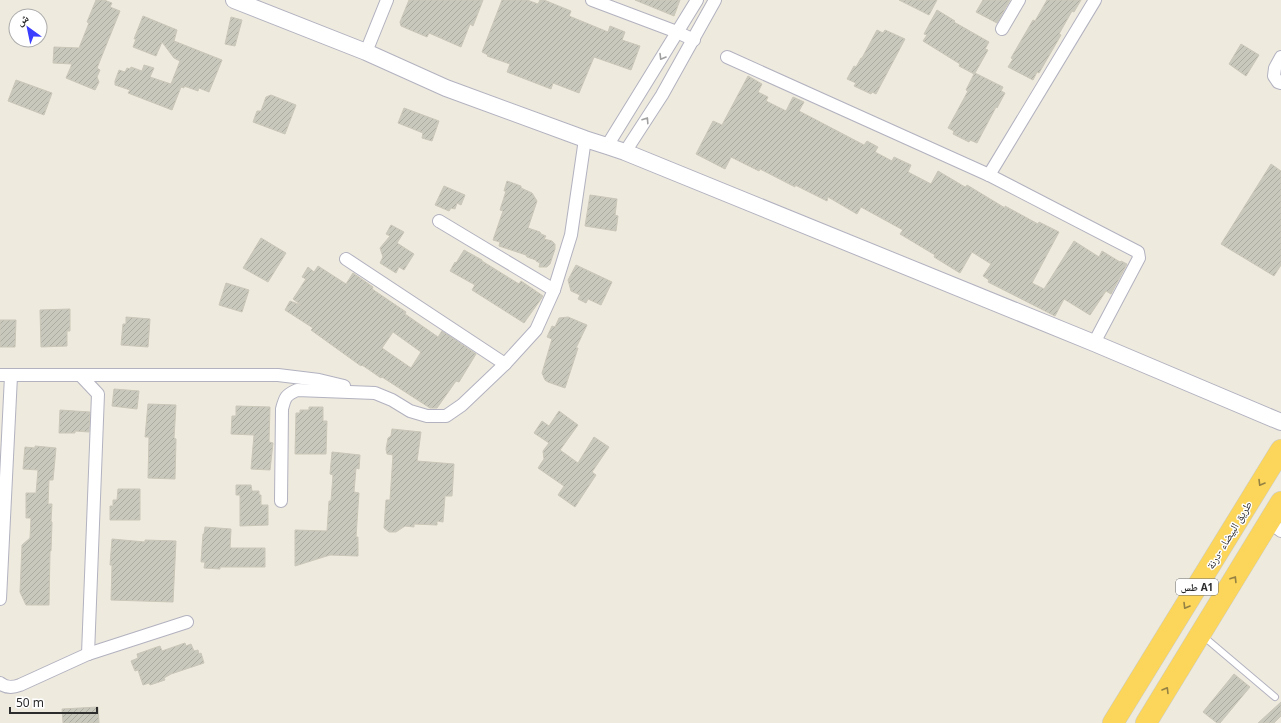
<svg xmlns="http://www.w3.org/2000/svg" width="1281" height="723" font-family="'Noto Sans','Noto Naskh Arabic',sans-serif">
<defs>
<pattern id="building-hatch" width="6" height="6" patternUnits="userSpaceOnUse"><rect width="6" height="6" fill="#c9c8bd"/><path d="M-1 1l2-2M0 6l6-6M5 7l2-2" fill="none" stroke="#adaca3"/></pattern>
</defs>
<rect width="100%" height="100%" fill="#eeeade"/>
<g fill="url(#building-hatch)" stroke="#cac7b8" fill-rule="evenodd">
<polygon points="96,0 104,0 112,3 110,7 120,11 97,68 100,70 97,77 99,82 95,90 66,78 72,64 53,63 54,47 79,48 89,23 87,22"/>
<polygon points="409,0 483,0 473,26 470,24 461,47 429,33 427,37 401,26 400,22"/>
<polygon points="502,0 527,0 538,4 540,0 544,0 571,11 569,16 608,32 610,26 625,32 622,40 640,46 631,70 594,57 579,93 553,83 551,89 507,72 510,64 487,56 488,55 482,52"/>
<polygon points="635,0 680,0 674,16"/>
<polygon points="899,0 937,0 929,15"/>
<polygon points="983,0 1010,0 997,23 976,12"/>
<polygon points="1047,0 1081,0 1074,12 1072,11 1059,34 1061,35 1039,73 1037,72 1033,80 1008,67 1013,59 1011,58 1033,20 1035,21"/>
<polygon points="937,10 955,21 954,22 989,42 985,49 988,50 975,73 1003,87 1001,91 1005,93 997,108 996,107 977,143 970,140 969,142 953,134 954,131 948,128 968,91 966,90 974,74 959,66 960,64 923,41 927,35 924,34"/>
<polygon points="143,16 177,30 174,41 222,60 209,92 199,88 198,91 184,86 184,88 181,87 172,110 128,93 130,90 115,85 115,81 119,70 125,72 127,68 130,69 131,67 142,71 144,65 154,68 150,77 171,84 180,61 174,58 162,42 156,56 133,47 136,39 134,39"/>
<polygon points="231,17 242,20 235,46 225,44"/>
<polygon points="877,30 883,33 885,30 905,39 876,94 872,92 871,94 854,86 856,83 847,79 854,66 856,67 861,58 862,58"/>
<polygon points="1241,44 1259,55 1246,76 1229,64"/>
<polygon points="748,76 762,84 758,92 768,97 766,101 786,111 793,97 804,102 799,111 864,145 867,141 878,147 875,152 892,161 894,157 911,165 908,172 931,184 938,171 965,187 967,185 1005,208 1005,206 1038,224 1039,222 1059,232 1032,283 1044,289 1074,241 1099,257 1102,251 1120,262 1121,261 1127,264 1111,294 1106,291 1090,315 1064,299 1055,316 988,282 989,280 983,276 991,264 972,252 960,273 934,257 935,255 900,234 903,230 861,207 857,214 828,197 827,201 795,185 795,187 760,169 759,171 731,157 725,169 696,154 713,121 722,125"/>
<polygon points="16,80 52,93 44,115 8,101"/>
<polygon points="271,95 296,105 285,134 253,122 257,111 261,111 266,97"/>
<polygon points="404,108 439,121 432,141 422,138 423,133 398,123"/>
<polygon points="1271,164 1281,171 1281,265 1274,276 1221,244"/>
<polygon points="507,181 521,186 521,188 532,193 537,201 528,228 540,232 541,234 546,236 544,239 552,241 555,244 555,249 550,264 547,267 539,267 540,263 536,261 536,260 527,257 526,255 499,246 500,242 493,240 503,211 500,210 506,191 504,191"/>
<polygon points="444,186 465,195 461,205 457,203 455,209 451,208 449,211 435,205"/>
<polygon points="590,195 617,199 615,215 618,216 616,231 585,226"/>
<polygon points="391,225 404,232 397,243 414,254 404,270 399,267 396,273 380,263 383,257 380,248 390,236 386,234"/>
<polygon points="261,238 286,253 268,282 243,268"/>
<polygon points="464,250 482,260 482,261 519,284 521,281 543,296 524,323 472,290 475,285 450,271 455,262 456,263"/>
<polygon points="576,265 612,282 601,305 588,299 586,303 578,299 580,295 571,291 568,280"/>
<path d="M318,266L346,284L353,273L373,287L372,289L406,312L405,314L438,337L442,331L476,354L459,382L456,381L437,408H430L382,377L381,378L362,365L361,366L311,330L313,328L285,310L290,301L301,305L293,299L306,279L302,277L308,267L314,272ZM393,332L421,352L411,368L382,348Z"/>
<polygon points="226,283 249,290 242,312 219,305"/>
<polygon points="70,309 70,331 67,331 67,346 41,347 40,310"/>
<polygon points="126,317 150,319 148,347 121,345 123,324 126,324"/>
<polygon points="568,317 587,325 576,348 578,348 565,388 548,382 545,380 542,373 552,339 547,337 552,326 555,327 559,318"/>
<polygon points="0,320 16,320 15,347 0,347"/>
<polygon points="114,389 139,391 137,409 112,406"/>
<polygon points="148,404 176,405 174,438 176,439 175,479 148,478 149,437 145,437"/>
<polygon points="236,406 270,407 269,442 273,443 270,470 251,469 254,435 231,434 232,416 236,416"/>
<polygon points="309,407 323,407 323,421 327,421 326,454 295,454 296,413 300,413 300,410 309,410"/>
<polygon points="60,410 90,412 89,432 75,431 75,433 59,433"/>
<polygon points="559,411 578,425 560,450 578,463 594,437 609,447 592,472 596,475 575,507 558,495 564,486 538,468 544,459 543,451 549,443 534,433 542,421 549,426"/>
<polygon points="392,429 421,432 417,461 454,464 452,496 445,496 443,522 437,521 437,525 414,524 414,527 405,526 396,532 389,532 384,528 386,500 390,500 393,455 387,454 386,449 388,438 391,436"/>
<polygon points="35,446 56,448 53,480 49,480 48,504 52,504 51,521 52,522 51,551 50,551 49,605 26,605 20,592 22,545 30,538 31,518 26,518 26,493 36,493 38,470 23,469 25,447 35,448"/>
<polygon points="332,452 360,455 359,469 356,468 354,492 359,493 356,537 358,537 358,556 330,555 295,566 295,530 327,531 329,501 331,501 333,475 330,474"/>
<polygon points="236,485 251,485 252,491 259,491 259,495 261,495 261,505 268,505 268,525 240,526 240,495 236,495"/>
<polygon points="118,489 140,489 140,520 110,520 110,506 113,506 113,500 117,500"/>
<polygon points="205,527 231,529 230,548 265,548 265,567 220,567 220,569 204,568 205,562 201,562 203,534 204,534"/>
<polygon points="112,539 145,542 145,540 176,541 173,602 111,600 112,565 110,565"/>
<polygon points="185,643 186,646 191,644 194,651 198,650 199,654 201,653 204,663 171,674 164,678 165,680 150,685 149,683 143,685 138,670 135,671 131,661 138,658 137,654 160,646 162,651"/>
<polygon points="1234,674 1250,687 1220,723 1217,723 1203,712"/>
<polygon points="1281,702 1281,716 1274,723 1258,723"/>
<polygon points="98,707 99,723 63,723 62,709"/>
</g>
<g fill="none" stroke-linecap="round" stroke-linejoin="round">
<g stroke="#b2b2c0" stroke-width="8">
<polyline id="service" points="1203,636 1275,697"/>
</g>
<g stroke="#b2b2c0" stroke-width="14">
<g id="minor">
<polyline points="592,0 677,32 694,40"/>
<polyline points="1002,29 1019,0"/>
<polyline points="366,52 387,0"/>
<polyline points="727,57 989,175 1138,252 1139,258 1094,343"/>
<polyline points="1281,57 1275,68 1274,76 1278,82 1281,83"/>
<polyline points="607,146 697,0"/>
<polyline points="625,152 662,95 715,0"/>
<polyline points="989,175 1095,0"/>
<polyline points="439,221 554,290"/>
<polyline points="346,259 505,364"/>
<polyline points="0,375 278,375 319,380 344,386"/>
<polyline points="81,376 98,394 88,654"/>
<path d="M281,501L282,409C285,397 286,395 297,390L375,393L392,400L410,411L427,416H446L462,405L505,364L536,330L554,290L571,235L585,139"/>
<polyline points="1269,522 1281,531"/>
<polyline points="0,599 11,376"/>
<path d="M0,683C6,688 12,688 20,685L88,654L187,622"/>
</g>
</g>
<g stroke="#b2b2c0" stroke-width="18">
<polyline id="tertiary" points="234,0 366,52 446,88 585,139 607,146 625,152 1094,343 1281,422"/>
</g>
<g stroke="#ccc" stroke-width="22">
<g id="trunk">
<polyline points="1113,723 1281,450"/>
<polyline points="1146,723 1281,502"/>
</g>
</g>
<use href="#service" stroke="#fff" stroke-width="6"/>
<use href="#minor" stroke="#fff" stroke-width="12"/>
<use href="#tertiary" stroke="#fff" stroke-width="16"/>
<use href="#trunk" stroke="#fbd65a" stroke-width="21"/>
</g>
<defs><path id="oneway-chevron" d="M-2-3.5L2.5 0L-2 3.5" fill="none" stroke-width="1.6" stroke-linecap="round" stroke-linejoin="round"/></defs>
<g stroke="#a0a0a0">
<use href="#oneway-chevron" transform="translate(662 57) rotate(121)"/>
<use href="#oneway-chevron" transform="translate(646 120) rotate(-57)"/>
</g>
<g stroke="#948143">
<use href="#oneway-chevron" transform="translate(1261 483) rotate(121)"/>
<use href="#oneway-chevron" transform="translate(1234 579) rotate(-58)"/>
<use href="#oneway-chevron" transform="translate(1186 606) rotate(121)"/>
<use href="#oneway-chevron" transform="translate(1166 690) rotate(-59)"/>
</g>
<g text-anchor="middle" stroke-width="3" stroke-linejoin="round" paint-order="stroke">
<rect fill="#fff" stroke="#6b6b6b" stroke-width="1" x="1176" y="579" width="42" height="16" rx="3"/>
<g font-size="10" font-weight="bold" fill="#2c2c2c">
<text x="1197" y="591">طس A1</text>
</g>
<g font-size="11" fill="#2c2c2c" stroke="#fff">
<text transform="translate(1229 535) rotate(-59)" y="4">طريق البيضاء -درنة</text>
</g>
</g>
<g transform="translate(28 28) rotate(327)"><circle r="19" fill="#ffffff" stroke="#ababab"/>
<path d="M0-3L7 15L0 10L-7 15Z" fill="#3b3dff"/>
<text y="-6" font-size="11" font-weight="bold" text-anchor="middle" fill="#2c2c2c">ش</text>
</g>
<path d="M10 707v6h87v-6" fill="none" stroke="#2c2c2c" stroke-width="2"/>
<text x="16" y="707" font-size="12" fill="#2c2c2c" stroke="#ffffff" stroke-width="3" paint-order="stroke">50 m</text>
</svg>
